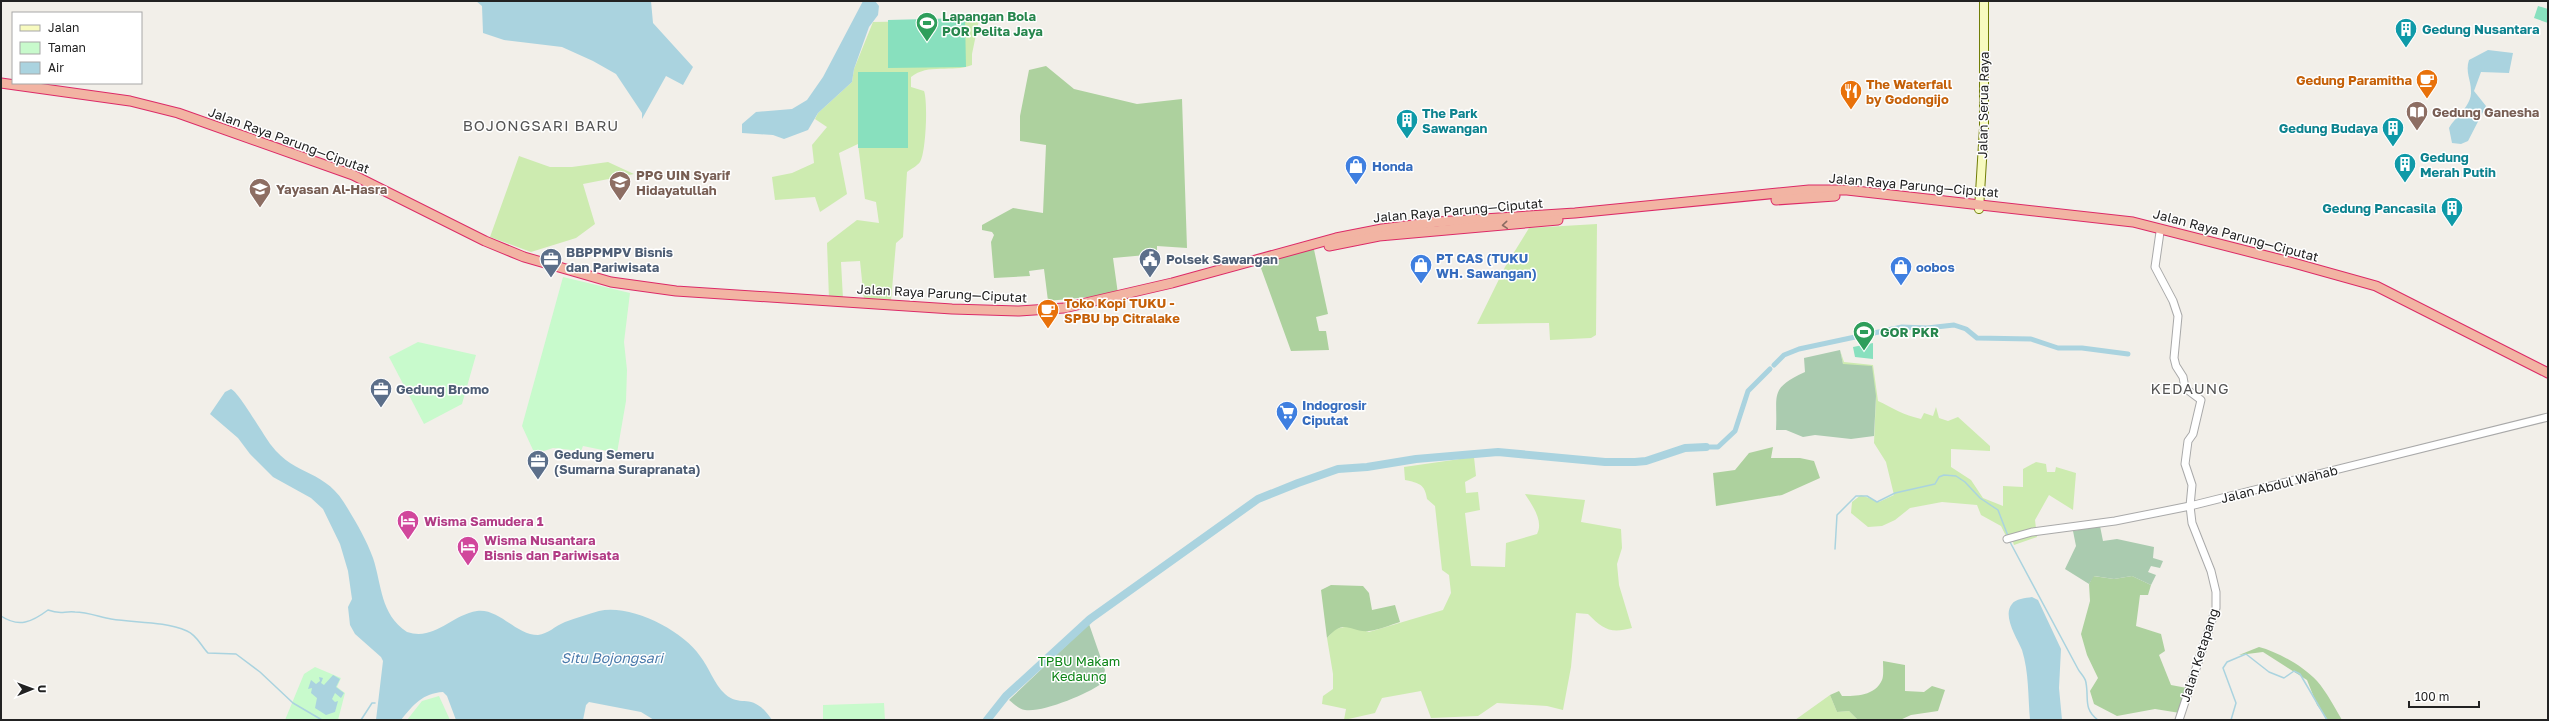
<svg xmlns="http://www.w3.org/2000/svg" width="2549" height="721" font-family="'Golos Text',sans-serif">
<rect width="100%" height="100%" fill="#f2efe9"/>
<g fill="#cdebb0">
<path d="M979,20L972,54V65C952,73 928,63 911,77V87L924,91C928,101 926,153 920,162C917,166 911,169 907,172L903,237L896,243L891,301L864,300L860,261L841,262L843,299H829L827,243L857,220L879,223L876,202L865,199L858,144L839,153L847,194L820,212L815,197L775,200L772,177L792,173L814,163L812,145L827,127L815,119L818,113L852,82L854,69L873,22Z"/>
<polygon points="519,156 550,167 572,167 608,162 634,174 583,184 595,224 576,238 531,252 490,237"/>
<polygon points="1597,224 1596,335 1591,338 1550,340 1549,323 1477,324 1505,267 1529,228"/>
<path d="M1840,350L1844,362L1873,365L1878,401C1893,408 1903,415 1921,419L1924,413L1933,416L1936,407L1939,418L1948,421L1958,417L1990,446V451L1951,449V467L1971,480L1983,498L2003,506V486L2023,487V469L2036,462L2046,464L2047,472H2055L2056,467L2076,473L2073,510L2049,495L2035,520L2037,537L2014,545L2011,536L2007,538L2001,526L1981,515L1977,505L1942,502L1910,508L1895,520L1882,526L1868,527L1851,513L1852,502L1861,495L1879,502L1894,495L1886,462L1874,443L1876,396L1843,364Z"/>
<path d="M1474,457L1476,476L1465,482L1466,493L1478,492L1480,510L1465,513L1471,566L1505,567L1506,543L1537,534C1544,521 1532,505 1525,494L1585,500L1581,522L1621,529L1622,548L1617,564L1619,585L1632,628C1610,634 1603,629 1588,614L1576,613L1571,667L1563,710L1547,706L1497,703L1478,716L1431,718L1421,691L1382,698L1375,713L1344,720L1346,709L1322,704L1323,696L1333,689V674L1327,638L1335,629L1349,626L1369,632L1443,610L1451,593L1449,575L1442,570L1435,506L1427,499C1425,484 1419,483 1405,480L1404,467Z"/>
<polygon points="1830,695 1837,712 1849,711 1858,720 1795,720"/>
</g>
<g fill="#add19e">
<polygon points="1046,66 1074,89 1137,104 1182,99 1187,248 1157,246 1157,254 1113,258 1118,294 1048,301 1044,269 1029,271 1030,276 994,278 991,242 994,235 992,232 982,230 982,225 1013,208 1043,213 1046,145 1020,141 1020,116 1029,70"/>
<polygon points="1313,245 1328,314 1316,317 1319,331 1326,331 1329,350 1291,351 1258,260"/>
<polygon points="1773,447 1771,458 1800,458 1814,461 1820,478 1782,495 1716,506 1713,473 1735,470 1749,453"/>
<polygon points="2093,576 2114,579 2132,576 2151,585 2148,595 2140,595 2136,626 2161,634 2165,651 2159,655 2171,685 2187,688 2180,713 2155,709 2117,716 2094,704 2090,691 2098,678 2087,655 2081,634 2090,601 2089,584"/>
<path d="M1331,585L1363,586L1369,593L1372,610L1395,605L1400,622C1390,625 1379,630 1369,631C1350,633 1345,617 1327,638L1321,590Z"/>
<path d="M2259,647C2278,652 2303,666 2317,681C2326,691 2335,708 2342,720H2328L2317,705L2307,680L2263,652L2239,655Z"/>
<path d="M1883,661L1905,665V691L1924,692L1932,686L1945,690L1938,711L1911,715L1900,720H1858L1849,711L1837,712L1830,695L1839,691L1842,696C1856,696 1875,696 1882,680C1884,676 1883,666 1883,661Z"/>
</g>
<g fill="#aacbaf">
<path d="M1840,350L1843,364L1872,366L1876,396L1874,436L1851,439L1815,435L1803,437L1786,430H1776C1778,395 1768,389 1805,372L1804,358Z"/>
<polygon points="2100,526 2103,541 2117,539 2154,547 2153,558 2163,561 2160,568 2151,566 2148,572 2156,575 2151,585 2132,576 2114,579 2094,576 2089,584 2065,569 2076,546 2073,531"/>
<path d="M1089,624L1105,670L1101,684C1087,694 1042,713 1025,710C1019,709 1014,704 1009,700Z"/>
</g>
<g fill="#c8facc">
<polygon points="563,277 630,293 624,342 627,370 626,401 617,453 583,446 581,451 553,448 538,453 533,450 522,426"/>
<polygon points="418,342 476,355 462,404 424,424 389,357"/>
<polygon points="315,667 341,678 337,687 345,693 338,720 285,720 304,674"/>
<polygon points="439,696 450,720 407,720 422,701"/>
<polygon points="884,703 885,720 823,720 823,705"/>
</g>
<g fill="#88e0be">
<polygon points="2538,6 2548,9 2548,23 2534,18"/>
<polygon points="965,18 966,67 888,68 888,20"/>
<rect x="858" y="72" width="50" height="76"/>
<polygon points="1873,343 1873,359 1855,357 1853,347"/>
</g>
<g fill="#aad3df">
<polygon points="476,1 651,1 653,23 693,67 683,85 666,76 642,119 642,113 616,74 593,61 562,47 504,40 483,33 482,6"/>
<polygon points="863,1 875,1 879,6 878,15 869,27 854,69 852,82 818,113 808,130 784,139 773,135 742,133 742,124 756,112 792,109 807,100 823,77"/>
<path d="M2488,50L2513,53L2509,73L2481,72L2474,91L2486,106L2468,141L2461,144L2452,143L2449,128C2455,117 2472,106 2471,91C2471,80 2465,72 2469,60Z"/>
<path d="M231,389C238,391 264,436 271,445C296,478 326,468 348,509C357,524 367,541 373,558C382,585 380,614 407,632C435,641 451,615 477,611C499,608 516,635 538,635C548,634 555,626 565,622C576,618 588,614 599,611C631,604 682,630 700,656C709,667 714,684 725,694C742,709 752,690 772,720H654L641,712L589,702L586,705L583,720H456L447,696L443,692C423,693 413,705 401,720H376L383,661L381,657L355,634L350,625L348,607L352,599L348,571L340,544L323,509L311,498L273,477L250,454L238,438L210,414L225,392Z"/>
<path d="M2032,597L2038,600L2061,649L2059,688L2062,720H2030C2028,697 2029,672 2022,650C2017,638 2002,616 2012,604C2015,599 2026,598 2032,597Z"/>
<polygon points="333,675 340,679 336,687 344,693 341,698 335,693 332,699 335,702 338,701 335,712 326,715 315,708 317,698 311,693 312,688 308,689 311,680 316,684 320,681 319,677 323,678 321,683 324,685"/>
</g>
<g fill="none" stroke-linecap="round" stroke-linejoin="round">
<g stroke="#aad3df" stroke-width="1.5">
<path d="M2010,542L2078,669C2080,673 2086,678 2086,683C2089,698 2083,709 2098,720"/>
<polyline points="1835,549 1837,515 1856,496 1867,496 1877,502 1895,493 1935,484 1939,477 1944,475 1956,476 1965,482 1980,498 1998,510 2008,536"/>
<path d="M1,616C19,628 32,622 48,610C61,615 63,611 75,612C87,612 100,617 111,619C136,623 163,621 187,631C197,635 201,646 208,653L236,654L260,672L293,703L322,720"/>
<polyline points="361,720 372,703 375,703"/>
<polyline points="2231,720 2236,703 2223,668 2227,662 2246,654 2269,672 2284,678 2294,671 2300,674 2327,720"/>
</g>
<g stroke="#aad3df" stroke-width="5">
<polyline points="1774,365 1784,355 1799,349 1902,327 1927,328 1954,325 1966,329 1977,338 2031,339 2058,348 2082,348 2128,354"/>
<polyline points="1710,447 1718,447 1735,431 1748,391 1770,369"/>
</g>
<polyline stroke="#aad3df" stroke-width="8" points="987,720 1006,696 1090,619 1258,499 1298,483 1338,469 1367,467 1416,459 1498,452 1605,462 1635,462 1646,461 1685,448 1706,447"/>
<g stroke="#a9a9a9" stroke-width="9">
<g id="tertiary">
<polyline points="2160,232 2155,267 2173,301 2178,316 2174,358 2176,366 2183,377 2185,388 2201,400 2193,434 2188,441 2185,464 2192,485 2190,506 2192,523 2211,571 2216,592 2216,608 2179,720"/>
<polyline points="2007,539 2032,532 2115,521 2190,506 2548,417"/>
</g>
</g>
<g stroke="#707d05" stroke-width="10">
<polyline id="secondary" points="1979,209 1984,128 1984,1"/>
</g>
<g stroke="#dc2a67" stroke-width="11">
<g id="trunk">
<polyline points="1,83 130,101 178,113 353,175 485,241 524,257 611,282 676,291 952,309 1019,311 1064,308 1172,283 1336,238 1382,229 1437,222 1575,213 1809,190 1847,190 2133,222 2290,262 2376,286 2548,373"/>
<polyline points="1776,200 1835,196"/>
<polyline points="1329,246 1379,236 1558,220"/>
</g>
</g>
<use href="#tertiary" stroke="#fff" stroke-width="7"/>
<use href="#secondary" stroke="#f7fabf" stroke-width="8"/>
<use href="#trunk" stroke="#f2b4a3" stroke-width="9"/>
</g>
<defs><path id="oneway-chevron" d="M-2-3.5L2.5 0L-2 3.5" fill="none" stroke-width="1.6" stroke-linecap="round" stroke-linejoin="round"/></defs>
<use stroke="#8a6b62" href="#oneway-chevron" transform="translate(1505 225) rotate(175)"/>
<defs>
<g id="stadium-pin" transform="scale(1.15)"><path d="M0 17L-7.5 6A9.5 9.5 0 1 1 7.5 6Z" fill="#2e9e5b" stroke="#fff"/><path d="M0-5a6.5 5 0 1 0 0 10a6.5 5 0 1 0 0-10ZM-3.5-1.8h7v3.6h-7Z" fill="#fff"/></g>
<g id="building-pin" transform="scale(1.15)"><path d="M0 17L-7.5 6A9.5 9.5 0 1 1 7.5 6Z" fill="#0f9aa8" stroke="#fff"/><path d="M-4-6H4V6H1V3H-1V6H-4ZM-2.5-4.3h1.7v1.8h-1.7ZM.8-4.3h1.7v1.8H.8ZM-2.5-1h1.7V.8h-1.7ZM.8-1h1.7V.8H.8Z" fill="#fff"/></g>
<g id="cafe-pin" transform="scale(1.15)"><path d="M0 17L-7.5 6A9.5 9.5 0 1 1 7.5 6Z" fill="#e8710a" stroke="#fff"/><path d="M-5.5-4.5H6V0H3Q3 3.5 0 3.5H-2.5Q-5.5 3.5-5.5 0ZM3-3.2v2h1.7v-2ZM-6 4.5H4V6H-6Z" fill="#fff"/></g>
<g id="restaurant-pin" transform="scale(1.15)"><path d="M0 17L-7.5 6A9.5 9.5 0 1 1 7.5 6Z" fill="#e8710a" stroke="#fff"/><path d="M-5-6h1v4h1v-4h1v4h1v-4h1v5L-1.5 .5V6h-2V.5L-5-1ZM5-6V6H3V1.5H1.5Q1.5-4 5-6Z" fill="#fff"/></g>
<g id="library-pin" transform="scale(1.15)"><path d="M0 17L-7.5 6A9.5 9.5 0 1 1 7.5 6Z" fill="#8d6e63" stroke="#fff"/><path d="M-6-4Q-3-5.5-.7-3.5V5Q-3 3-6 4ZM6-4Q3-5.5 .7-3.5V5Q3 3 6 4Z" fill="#fff"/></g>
<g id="shop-pin" transform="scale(1.15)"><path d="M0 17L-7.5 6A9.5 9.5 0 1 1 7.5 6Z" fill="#3f7fe0" stroke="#fff"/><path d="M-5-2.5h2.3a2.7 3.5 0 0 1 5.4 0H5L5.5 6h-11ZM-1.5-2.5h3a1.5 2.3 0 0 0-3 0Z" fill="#fff"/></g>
<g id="university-pin" transform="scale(1.15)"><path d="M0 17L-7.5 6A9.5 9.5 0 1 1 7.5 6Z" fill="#8d6e63" stroke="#fff"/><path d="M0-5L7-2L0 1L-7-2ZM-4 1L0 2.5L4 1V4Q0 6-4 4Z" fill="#fff"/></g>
<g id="school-pin" transform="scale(1.15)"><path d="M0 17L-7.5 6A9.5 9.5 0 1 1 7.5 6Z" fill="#8d6e63" stroke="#fff"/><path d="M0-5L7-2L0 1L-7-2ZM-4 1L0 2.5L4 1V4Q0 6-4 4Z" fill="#fff"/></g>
<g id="office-pin" transform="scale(1.15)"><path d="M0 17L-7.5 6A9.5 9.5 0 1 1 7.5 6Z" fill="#5c6f8a" stroke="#fff"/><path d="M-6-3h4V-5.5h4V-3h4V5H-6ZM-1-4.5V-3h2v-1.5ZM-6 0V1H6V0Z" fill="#fff"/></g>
<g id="civic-pin" transform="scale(1.15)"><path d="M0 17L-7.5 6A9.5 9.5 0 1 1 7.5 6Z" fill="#5c6f8a" stroke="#fff"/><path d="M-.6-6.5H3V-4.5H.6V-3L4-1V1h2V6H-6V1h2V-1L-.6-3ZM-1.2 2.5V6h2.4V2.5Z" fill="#fff"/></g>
<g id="supermarket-pin" transform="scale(1.15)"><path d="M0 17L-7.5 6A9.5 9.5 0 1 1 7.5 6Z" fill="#3f7fe0" stroke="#fff"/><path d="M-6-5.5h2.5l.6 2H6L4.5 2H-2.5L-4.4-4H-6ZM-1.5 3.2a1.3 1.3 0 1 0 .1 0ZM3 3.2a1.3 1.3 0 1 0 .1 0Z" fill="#fff"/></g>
<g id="hotel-pin" transform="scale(1.15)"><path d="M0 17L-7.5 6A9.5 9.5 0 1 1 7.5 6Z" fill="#d1479c" stroke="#fff"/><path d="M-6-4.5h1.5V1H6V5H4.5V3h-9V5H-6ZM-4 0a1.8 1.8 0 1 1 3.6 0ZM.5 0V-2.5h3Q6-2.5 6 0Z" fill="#fff"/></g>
</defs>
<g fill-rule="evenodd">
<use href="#stadium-pin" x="927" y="23"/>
<use href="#building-pin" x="2406" y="29"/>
<use href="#cafe-pin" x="2427" y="80"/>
<use href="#restaurant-pin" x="1851" y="91"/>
<use href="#library-pin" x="2417" y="112"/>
<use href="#building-pin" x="1407" y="120"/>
<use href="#building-pin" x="2393" y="128"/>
<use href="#building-pin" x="2405" y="164"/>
<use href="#shop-pin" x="1356" y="166"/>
<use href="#university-pin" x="620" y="182"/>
<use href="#school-pin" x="260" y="189"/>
<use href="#building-pin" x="2452" y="208"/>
<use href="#office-pin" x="551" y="259"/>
<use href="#civic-pin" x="1150" y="259"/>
<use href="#shop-pin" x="1421" y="265"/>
<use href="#shop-pin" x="1901" y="267"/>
<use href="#cafe-pin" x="1048" y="310"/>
<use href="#stadium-pin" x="1864" y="332"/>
<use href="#office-pin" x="381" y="389"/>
<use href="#supermarket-pin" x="1287" y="412"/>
<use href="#office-pin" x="538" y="461"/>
<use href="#hotel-pin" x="408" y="521"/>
<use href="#hotel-pin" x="468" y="547"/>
</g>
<g text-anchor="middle" stroke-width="3" stroke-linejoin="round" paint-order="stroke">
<g font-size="13" font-weight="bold" fill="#27864d" stroke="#fff" text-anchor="start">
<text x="942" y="21">Lapangan Bola<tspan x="942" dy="15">POR Pelita Jaya</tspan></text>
<text x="1880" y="337">GOR PKR</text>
</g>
<g font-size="13" font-weight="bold" fill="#0d838f" stroke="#fff" text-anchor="start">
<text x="2422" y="34">Gedung Nusantara</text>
<text x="1422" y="118">The Park<tspan x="1422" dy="15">Sawangan</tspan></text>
<text x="2378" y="133" text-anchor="end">Gedung Budaya</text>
<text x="2420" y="162">Gedung<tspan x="2420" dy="15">Merah Putih</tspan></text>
<text x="2436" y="213" text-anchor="end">Gedung Pancasila</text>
</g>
<g font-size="13" font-weight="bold" fill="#c56008" stroke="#fff" text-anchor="start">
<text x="2412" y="85" text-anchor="end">Gedung Paramitha</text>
<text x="1866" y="89">The Waterfall<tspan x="1866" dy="15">by Godongijo</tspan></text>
<text x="1064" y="308">Toko Kopi TUKU -<tspan x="1064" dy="15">SPBU bp Citralake</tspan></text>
</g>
<g font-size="13" fill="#222" stroke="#fff">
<text transform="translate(1983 105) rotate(-89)" y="5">Jalan Serua Raya</text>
<text transform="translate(289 140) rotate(20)" y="5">Jalan Raya Parung—Ciputat</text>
<text transform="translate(1914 185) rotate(5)" y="5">Jalan Raya Parung—Ciputat</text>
<text transform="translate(1458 210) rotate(-5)" y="5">Jalan Raya Parung—Ciputat</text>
<text transform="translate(2236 235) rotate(15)" y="5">Jalan Raya Parung—Ciputat</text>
<text transform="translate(942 293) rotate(3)" y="5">Jalan Raya Parung—Ciputat</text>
<text transform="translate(2279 484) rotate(-14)" y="5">Jalan Abdul Wahab</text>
<text transform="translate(2199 655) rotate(-72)" y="5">Jalan Ketapang</text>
</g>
<g font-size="13" font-weight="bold" fill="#785e54" stroke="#fff" text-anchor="start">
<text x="2432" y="117">Gedung Ganesha</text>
<text x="636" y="180">PPG UIN Syarif<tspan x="636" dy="15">Hidayatullah</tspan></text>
<text x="276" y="194">Yayasan Al-Hasra</text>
</g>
<g font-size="13" font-weight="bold" fill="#366cbe" stroke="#fff" text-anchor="start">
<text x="1372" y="171">Honda</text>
<text x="1436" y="263">PT CAS (TUKU<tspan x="1436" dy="15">WH. Sawangan)</tspan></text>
<text x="1916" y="272">oobos</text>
<text x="1302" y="410">Indogrosir<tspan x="1302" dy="15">Ciputat</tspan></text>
</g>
<g font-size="13" font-weight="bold" fill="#4e5e75" stroke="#fff" text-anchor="start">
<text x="566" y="257">BBPPMPV Bisnis<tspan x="566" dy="15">dan Pariwisata</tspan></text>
<text x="1166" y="264">Polsek Sawangan</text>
<text x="396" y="394">Gedung Bromo</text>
<text x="554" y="459">Gedung Semeru<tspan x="554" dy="15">(Sumarna Surapranata)</tspan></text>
</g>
<g font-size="13" font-weight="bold" fill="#b23c85" stroke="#fff" text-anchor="start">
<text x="424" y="526">Wisma Samudera 1</text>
<text x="484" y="545">Wisma Nusantara<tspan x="484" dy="15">Bisnis dan Pariwisata</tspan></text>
</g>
<g font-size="13" fill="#0c8416" stroke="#fff">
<text x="1079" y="666">TPBU Makam<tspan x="1079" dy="15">Kedaung</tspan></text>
</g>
<g font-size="14" font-style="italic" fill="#4a7aab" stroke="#fff">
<text x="612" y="663">Situ Bojongsari</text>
</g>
<g font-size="15" letter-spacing="1" fill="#555" stroke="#fff">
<text x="541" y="131">BOJONGSARI BARU</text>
<text x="2190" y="394">KEDAUNG</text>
</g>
</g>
<rect width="2549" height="721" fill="none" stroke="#222222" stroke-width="4"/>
<rect x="12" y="12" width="130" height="72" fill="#ffffff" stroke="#a7a7a7"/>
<rect x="20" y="25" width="20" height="6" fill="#f7fabf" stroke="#a7a7a7"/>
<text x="48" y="32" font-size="12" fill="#222222">Jalan</text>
<rect x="20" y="42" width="20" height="12" fill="#c8facc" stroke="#a7a7a7"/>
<text x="48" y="52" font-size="12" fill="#222222">Taman</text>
<rect x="20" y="62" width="20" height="12" fill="#aad3df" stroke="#a7a7a7"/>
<text x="48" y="72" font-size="12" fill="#222222">Air</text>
<g transform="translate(32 689) rotate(89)" stroke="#ffffff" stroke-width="3" paint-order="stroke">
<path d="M0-3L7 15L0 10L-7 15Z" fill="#222222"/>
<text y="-6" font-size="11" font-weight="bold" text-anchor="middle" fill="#222222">U</text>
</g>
<path d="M2409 701v6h70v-6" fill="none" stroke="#222222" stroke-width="2"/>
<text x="2415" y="701" font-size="12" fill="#222222" stroke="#ffffff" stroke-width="3" paint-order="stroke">100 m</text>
</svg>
